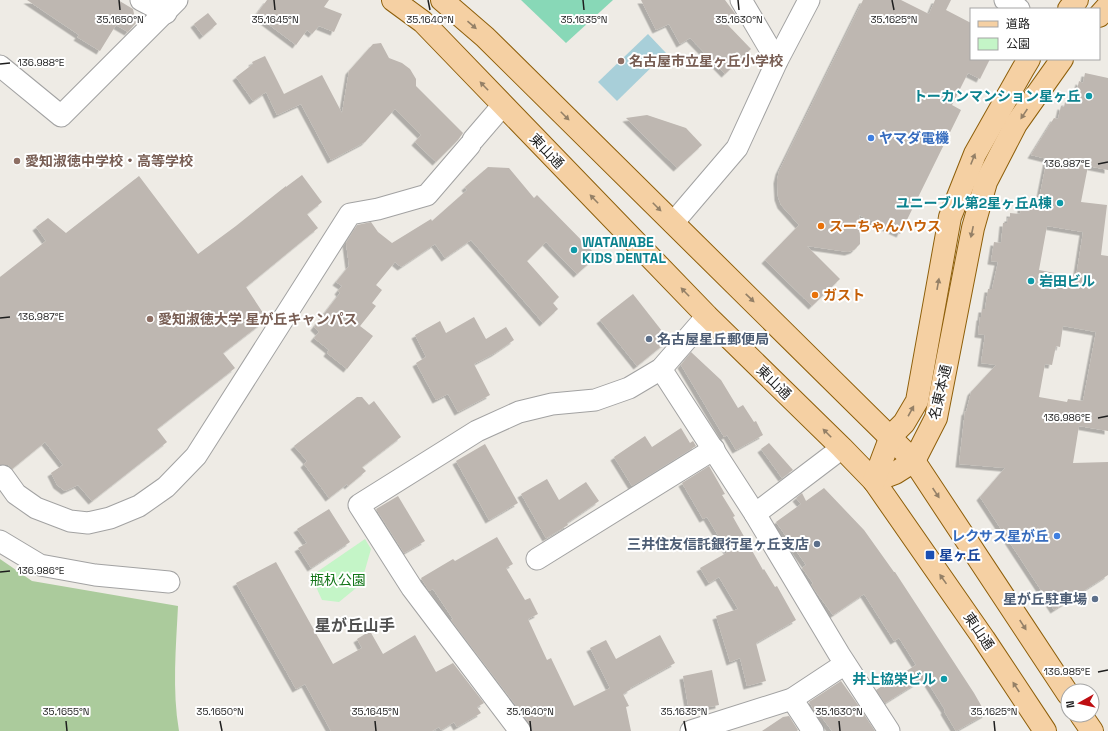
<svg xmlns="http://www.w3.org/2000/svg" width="1108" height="731" font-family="'Space Grotesk','Noto Sans JP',sans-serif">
<defs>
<filter id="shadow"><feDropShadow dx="-3.5" dy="3.5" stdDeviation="0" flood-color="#0004"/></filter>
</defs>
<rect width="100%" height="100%" fill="#eeebe5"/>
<path fill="#abcb9c" d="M0,559L32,581L178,606C176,647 172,690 179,731H0Z"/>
<polygon fill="#c4f5c7" points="365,539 371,549 361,584 339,602 322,600 311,576"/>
<polygon fill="#88d8b7" points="521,0 613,0 566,43"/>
<polygon fill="#a8cfd9" points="648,34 666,53 617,101 598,82"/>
<g fill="#beb7b1" fill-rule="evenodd" filter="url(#shadow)">
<polygon points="27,0 118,0 133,9 136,23 128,32 116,25 100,51 77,37 79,35"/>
<polygon points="267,0 329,0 324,7 342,14 334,32 319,26 312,34 307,30 296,45 256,15"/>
<polygon points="641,0 725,0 737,16 727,24 751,49 725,74 690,38 680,44 669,24 656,30"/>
<polygon points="863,0 901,0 929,14 935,0 951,0 946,10 971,23 971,59 990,59 980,79 968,73 952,105 961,110 900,234 859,215 860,238 860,244 854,250 848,252 807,246 840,279 812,306 765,260 799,225 781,205 778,197 777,180 779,171"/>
<polygon points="208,13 217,24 203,36 194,24"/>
<polygon points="381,43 389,58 402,63 410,69 416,79 416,86 463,133 458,140 436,162 415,142 421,135 395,109 365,142 331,160 301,104 277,115 266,92 253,101 236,77 253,64 252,62 265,56 284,94 322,75 342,113 349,71 373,44"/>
<path d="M1085,73L1108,78V170L1088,166L1081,202L1107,205L1101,255L1108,256V431L1079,426L1073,463L1108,462V575L1054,610L980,497L1005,468L959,464L965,411L966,412L971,392L996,365L981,363L985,335L978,334L980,317H981L982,309H985L988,289H992L998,262L991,261L994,242L1001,243L1003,223H1007L1008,218H1010V213L1020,214L1022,202L1038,204L1047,159L1031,155L1054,118L1058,119L1061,106L1064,107L1065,102L1069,103L1072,89L1077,90L1079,81L1083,83ZM1047,226L1083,232L1076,277L1039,270ZM1063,326L1096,332L1083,401L1068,399L1067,402L1039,397L1045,364L1052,365L1056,346L1060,347Z"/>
<polygon points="647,115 686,128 702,145 677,168 626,118"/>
<polygon points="488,167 509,168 534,198 537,195 597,256 577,274 546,242 527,261 559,297 553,303 558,309 543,323 471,240 445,258 435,244 401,267 395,262 376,285 382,290 372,303 376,306 360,326 373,336 347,369 327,353 329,350 314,338 319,332 314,327 340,293 338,291 342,286 336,282 349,266 346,243 357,225 371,222 378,232 392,243 431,219 432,221 467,190 465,187"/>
<polygon points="302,175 322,202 307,214 318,228 246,287 267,319 223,353 235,368 157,429 167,442 92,501 78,485 65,491 57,485 51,473 63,465 45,442 12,469 8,465 0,465 0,277 46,241 36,227 48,218 66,233 139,176 198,254 236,226 286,186 286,187"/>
<polygon points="633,294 669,340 637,366 600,320"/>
<polygon points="474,317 486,339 506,327 514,340 495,353 474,364 490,395 458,412 448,394 436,400 416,363 426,357 415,335 440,321 446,333"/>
<polygon points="691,352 721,380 738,408 743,405 754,422 756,421 763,435 736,450 727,435 724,437 681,365"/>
<polygon points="357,397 362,397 369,405 374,401 401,437 362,467 366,471 348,486 347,484 329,498 304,464 307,461 294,446"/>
<polygon points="681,428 690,443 693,441 696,446 632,486 614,457 645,436 652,447"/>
<polygon points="769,443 793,470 782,478 761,449"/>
<polygon points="485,444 518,503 489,520 456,461"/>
<polygon points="709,466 725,494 722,495 735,516 733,517 763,570 764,569 775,587 777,586 796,620 756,643 766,681 747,686 740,658 730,662 716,616 738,609 719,577 709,583 700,568 728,552 707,517 703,519 682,483"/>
<polygon points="547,479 559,500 586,482 599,501 567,523 568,525 546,538 521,494"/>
<polygon points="824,488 864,530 894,572 895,572 974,693 986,714 956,731 944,711 945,710 925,678 885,703 876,690 916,665 899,638 894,641 864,594 833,615 811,585 813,583 802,568 806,565 776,522 801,504 796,498 802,493 806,501"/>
<polygon points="398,496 425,541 404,553 376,509"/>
<polygon points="329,509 350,542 311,568 298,548 307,543 297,529"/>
<polygon points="497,537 513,564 506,568 525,600 530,598 538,614 528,619 547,660 551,658 574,706 610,688 590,648 606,640 616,659 660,635 675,663 630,688 631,689 623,694 629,706 626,707 631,731 532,731 530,724 451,620 453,619 433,589 429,591 421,578 453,559 455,561"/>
<polygon points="276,562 333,664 362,648 357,639 370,631 383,654 415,635 436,672 453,663 484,703 477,707 481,713 457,727 454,722 441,730 439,727 432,731 331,731 305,684 296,689 236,583"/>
<polygon points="712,670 719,705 689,711 683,676"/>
<polygon points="841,681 856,702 875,731 832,731 820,715 818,716 809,702"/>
<polygon points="789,716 798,730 797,731 762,731 783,717"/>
</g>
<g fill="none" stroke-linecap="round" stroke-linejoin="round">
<g stroke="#a2a2a2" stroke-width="23">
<g id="minor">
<polyline points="141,0 166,13"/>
<polyline points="741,0 777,61"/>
<polyline points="1005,0 1019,9"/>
<polyline points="0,66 61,116 177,0"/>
<polyline points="473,140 503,105"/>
<polyline points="673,223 737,148 777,61 809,0"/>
<polyline points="661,369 755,514 839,654 889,731"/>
<polyline points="3,476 16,494 36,508 70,521 88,523 110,518 139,506 166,487 196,456 350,214 378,209 427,195 470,145"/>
<polyline points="755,514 842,448"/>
<polyline points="0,541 40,565 95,575 169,582"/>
<polyline points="537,559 714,449"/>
<polyline points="792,699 813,731"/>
<polyline points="520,731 412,588 359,505 477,431 519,412 552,404 595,400 629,388 661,369 707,316"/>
<polyline points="691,731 792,699 845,664"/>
</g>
</g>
<g stroke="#8e5f0a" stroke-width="24">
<g id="major">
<polyline points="393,0 423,22 707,316 842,448 874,481 984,639 1045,731"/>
<polyline points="442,0 485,37 914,461 1068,694"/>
<polyline points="1069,9 1077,0"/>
<polyline points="1099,16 1108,6"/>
<polyline points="874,481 895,473 914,461 936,418 973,228 986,182 1016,124 1062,59"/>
<polyline points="874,481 891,436 904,423 917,401 950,217 975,154 1023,69 1029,59"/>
<polyline points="1081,715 1092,731"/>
</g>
</g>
<use href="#minor" stroke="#fff" stroke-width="21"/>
<use href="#major" stroke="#f5d0a3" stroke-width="22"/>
</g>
<defs><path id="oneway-solid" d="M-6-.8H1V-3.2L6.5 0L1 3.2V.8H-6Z"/></defs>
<g fill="#948067">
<use href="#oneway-solid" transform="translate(472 25) rotate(41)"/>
<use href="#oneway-solid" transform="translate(484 86) rotate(-134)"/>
<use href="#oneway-solid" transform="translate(1024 114) rotate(124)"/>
<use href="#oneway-solid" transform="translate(565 116) rotate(45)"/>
<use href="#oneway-solid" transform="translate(973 159) rotate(-68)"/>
<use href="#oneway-solid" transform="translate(594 199) rotate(-134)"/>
<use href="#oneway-solid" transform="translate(657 207) rotate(45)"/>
<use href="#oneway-solid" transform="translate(972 232) rotate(102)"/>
<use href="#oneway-solid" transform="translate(938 284) rotate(-80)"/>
<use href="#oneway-solid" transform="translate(685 292) rotate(-134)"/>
<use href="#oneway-solid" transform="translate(750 298) rotate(44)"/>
<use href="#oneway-solid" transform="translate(911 411) rotate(-61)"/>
<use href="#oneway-solid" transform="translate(827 433) rotate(-135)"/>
<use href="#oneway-solid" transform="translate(936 493) rotate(56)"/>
<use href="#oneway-solid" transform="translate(943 579) rotate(-125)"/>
<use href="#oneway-solid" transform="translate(1023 625) rotate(57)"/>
<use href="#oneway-solid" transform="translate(1016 687) rotate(-123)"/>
</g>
<path fill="none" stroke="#1e1e1e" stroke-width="1.5" d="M119,0L120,10M274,0L275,10M428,0L430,10M583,0L584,10M738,0L739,10M892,0L894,10M0,64L10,63M1098,164L1108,162M0,318L10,317M1098,418L1108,416M0,572L10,571M1098,672L1108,670M66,721L67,731M220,721L222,731M375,721L376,731M530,721L531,731M684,721L686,731M839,721L840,731M994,721L995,731"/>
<g fill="#8d6e63" stroke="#fff" stroke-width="1.5">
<circle cx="621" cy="61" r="4"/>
<circle cx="17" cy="161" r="4"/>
<circle cx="150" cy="319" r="4"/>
</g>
<g fill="#0f9aa8" stroke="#fff" stroke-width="1.5">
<circle cx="1089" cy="96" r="4"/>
<circle cx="1060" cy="203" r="4"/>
<circle cx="574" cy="250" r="4"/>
<circle cx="1031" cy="281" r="4"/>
<circle cx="944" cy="679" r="4"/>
</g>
<g fill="#3f7fe0" stroke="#fff" stroke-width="1.5">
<circle cx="871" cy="138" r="4"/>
<circle cx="1057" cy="536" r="4"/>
</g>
<g fill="#e8710a" stroke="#fff" stroke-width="1.5">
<circle cx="821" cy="226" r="4"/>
<circle cx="815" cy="295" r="4"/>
</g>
<g fill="#5c6f8a" stroke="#fff" stroke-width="1.5">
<circle cx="649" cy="339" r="4"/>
<circle cx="817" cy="544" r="4"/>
<circle cx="1095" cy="599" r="4"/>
</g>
<rect fill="#1a4fb4" stroke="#fff" stroke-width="1.5" x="925" y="550" width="10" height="10" rx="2"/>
<g text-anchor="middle" stroke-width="4" stroke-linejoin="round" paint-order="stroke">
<g font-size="14" font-weight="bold" fill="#785e54" stroke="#fff" text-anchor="start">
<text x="629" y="66">名古屋市立星ヶ丘小学校</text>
<text x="25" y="166">愛知淑徳中学校・高等学校</text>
<text x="158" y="324">愛知淑徳大学 星が丘キャンパス</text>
</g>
<g font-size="14" font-weight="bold" fill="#0d838f" stroke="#fff" text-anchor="end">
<text x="1081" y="101">トーカンマンション星ヶ丘</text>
<text x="1052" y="208">ユニーブル第2星ヶ丘A棟</text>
<text x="582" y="247" text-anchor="start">WATANABE<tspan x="582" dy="16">KIDS DENTAL</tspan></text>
<text x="1039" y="286" text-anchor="start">岩田ビル</text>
<text x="936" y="684">井上協栄ビル</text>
</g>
<g font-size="14" font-weight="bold" fill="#366cbe" stroke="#fff" text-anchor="start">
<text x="879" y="143">ヤマダ電機</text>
<text x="1049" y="541" text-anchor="end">レクサス星が丘</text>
</g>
<g font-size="14" fill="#1e1e1e" stroke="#fff">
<text transform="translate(547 151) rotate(46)" y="5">東山通</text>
<text transform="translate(774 382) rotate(44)" y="5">東山通</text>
<text transform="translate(940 392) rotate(-77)" y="5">名東本通</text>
<text transform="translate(979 631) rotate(56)" y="5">東山通</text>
</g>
<g font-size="14" font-weight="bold" fill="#c56008" stroke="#fff" text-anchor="start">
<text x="829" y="231">スーちゃんハウス</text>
<text x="823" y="300">ガスト</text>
</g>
<g font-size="14" font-weight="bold" fill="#4e5e75" stroke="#fff" text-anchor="end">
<text x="657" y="344" text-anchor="start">名古屋星丘郵便局</text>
<text x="809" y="549">三井住友信託銀行星ヶ丘支店</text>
<text x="1087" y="604">星が丘駐車場</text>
</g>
<g font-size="14" font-weight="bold" fill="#164399" stroke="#fff" text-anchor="start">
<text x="939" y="560">星ヶ丘</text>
</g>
<g font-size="14" fill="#137519" stroke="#fff">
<text x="338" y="585">瓶杁公園</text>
</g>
<g font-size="16" font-weight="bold" fill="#515151" stroke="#fff">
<text x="355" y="631">星が丘山手</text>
</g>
</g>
<g font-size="10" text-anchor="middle" fill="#1e1e1e" stroke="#fff" stroke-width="4" stroke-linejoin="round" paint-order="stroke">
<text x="120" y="23">35.1650°N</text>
<text x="275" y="23">35.1645°N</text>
<text x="430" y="23">35.1640°N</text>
<text x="584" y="23">35.1635°N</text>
<text x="739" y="23">35.1630°N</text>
<text x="894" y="23">35.1625°N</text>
<text x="41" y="66">136.988°E</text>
<text x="1067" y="167">136.987°E</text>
<text x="41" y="320">136.987°E</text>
<text x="1067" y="421">136.986°E</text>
<text x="41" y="574">136.986°E</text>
<text x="1067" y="675">136.985°E</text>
<text x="66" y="715">35.1655°N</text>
<text x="220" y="715">35.1650°N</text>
<text x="375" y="715">35.1645°N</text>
<text x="530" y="715">35.1640°N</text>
<text x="684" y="715">35.1635°N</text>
<text x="839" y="715">35.1630°N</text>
<text x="994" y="715">35.1625°N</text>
</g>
<rect x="970" y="8" width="130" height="52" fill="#ffffff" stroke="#a5a5a5"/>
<rect x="978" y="21" width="20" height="6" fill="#f5d0a3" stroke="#a5a5a5"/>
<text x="1006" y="28" font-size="12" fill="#1e1e1e">道路</text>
<rect x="978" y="38" width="20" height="12" fill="#c4f5c7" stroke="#a5a5a5"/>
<text x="1006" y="48" font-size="12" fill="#1e1e1e">公園</text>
<g transform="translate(1080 703) rotate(262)"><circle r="19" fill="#ffffff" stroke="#a5a5a5"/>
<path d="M0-3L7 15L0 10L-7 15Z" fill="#be0e12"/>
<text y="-6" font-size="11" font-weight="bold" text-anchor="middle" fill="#1e1e1e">N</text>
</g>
</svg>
